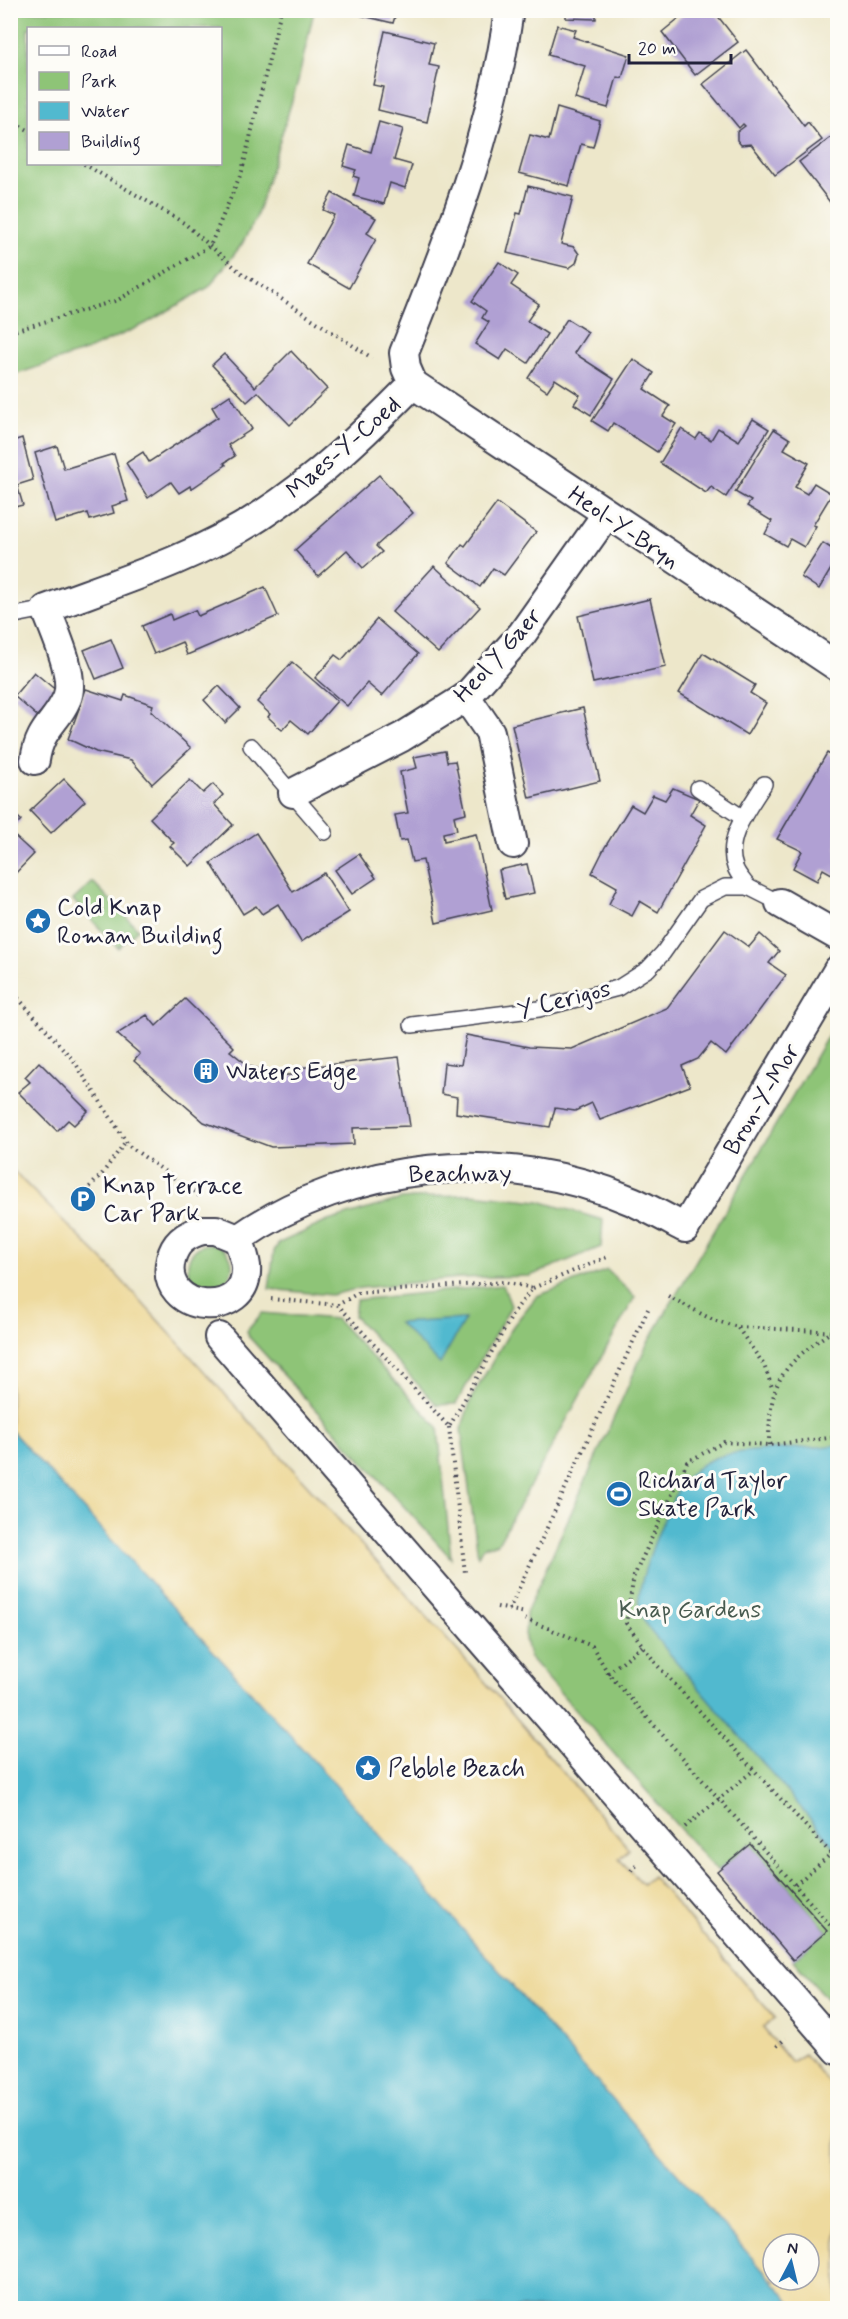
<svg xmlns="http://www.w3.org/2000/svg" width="848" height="2319" font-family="Mynerve,sans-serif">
<rect width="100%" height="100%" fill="#fdfcf7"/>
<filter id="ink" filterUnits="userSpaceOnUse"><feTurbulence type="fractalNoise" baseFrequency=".0167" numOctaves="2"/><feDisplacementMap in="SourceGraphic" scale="12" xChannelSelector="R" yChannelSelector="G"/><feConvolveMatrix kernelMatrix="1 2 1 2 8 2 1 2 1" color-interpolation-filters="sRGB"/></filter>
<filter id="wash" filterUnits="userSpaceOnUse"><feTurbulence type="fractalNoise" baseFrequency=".008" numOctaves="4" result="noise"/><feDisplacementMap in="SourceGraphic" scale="24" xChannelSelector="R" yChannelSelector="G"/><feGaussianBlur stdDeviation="1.35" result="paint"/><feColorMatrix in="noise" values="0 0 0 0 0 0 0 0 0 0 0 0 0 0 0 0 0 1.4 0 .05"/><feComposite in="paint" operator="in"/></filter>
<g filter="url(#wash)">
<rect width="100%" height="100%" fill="#ede7ca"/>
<g fill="#8ec477" stroke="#587359" stroke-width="1.5" fill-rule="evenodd">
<path d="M10,11H314L298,81L256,218L242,244L209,287L145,324L88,350L11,376ZM220,28V164H28V28Z"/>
<polygon points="93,882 138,929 118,948 73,900"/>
<polygon points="837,1020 837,2011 793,1960 827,1931 750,1844 717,1871 529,1657 525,1639 526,1613 646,1346"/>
<polygon points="471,1194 539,1201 603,1220 601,1247 530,1276 458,1278 361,1288 331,1295 269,1289 274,1251 279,1243 328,1221 401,1199"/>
<circle cx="210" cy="1266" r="22"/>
<polygon points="607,1270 635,1297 498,1543 484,1547 478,1556 461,1429 472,1397 513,1326 537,1296"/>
<path d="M503,1285L511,1306L456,1404L437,1405L354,1316L356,1300ZM465,1319L440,1363L399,1323H400Z"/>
<polygon points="262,1313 336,1319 438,1427 451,1558 249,1337 247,1331"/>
</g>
<path fill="#eeda9e" stroke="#887e6c" stroke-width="1.5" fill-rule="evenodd" d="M10,1168L106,1263L474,1669L629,1849L619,1859L643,1884L652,1876L775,2018L763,2028L791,2062L804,2054L837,2093V2308H659L11,1582ZM773,2244H809V2280H773Z"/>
<g fill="#51b9cf" stroke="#3a6e85" stroke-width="1.5">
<polygon points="465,1319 440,1364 399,1323"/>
<polygon points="10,1429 333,1782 796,2308 11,2308"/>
<path d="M837,1445H838L837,1850L652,1633C645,1624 640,1614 639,1604C637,1579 671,1495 688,1476C694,1470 702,1464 710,1460C738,1447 804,1450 837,1445Z"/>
</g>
<g id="blocks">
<g fill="#b0a0d3">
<polygon points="360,10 397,10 393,23 359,15"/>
<polygon points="566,10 596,10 596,19 566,18"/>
<polygon points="689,10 713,10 738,42 695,75 662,32"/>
<polygon points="557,25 576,30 573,37 629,55 622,78 617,77 608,108 575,99 585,66 548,55"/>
<polygon points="385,31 434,43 429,65 439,67 427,122 378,110 383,87 373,85"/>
<polygon points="746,50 804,126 808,122 822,140 775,175 751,144 741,145 737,140 737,132 745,126 743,124 739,128 703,84"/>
<polygon points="557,108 600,121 593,147 581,144 569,186 519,173 530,135 549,140"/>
<polygon points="379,122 403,129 394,160 412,165 405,188 390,183 384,204 354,196 359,178 353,176 356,170 343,166 349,145 371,152"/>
<polygon points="837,133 837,208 836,210 799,162"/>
<polygon points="528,186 573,197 561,244 574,247 579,254 576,263 569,268 507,253 517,213 521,214"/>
<polygon points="332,193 376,218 367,233 376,239 349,288 307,264 334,215 323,210"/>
<polygon points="499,262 518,275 511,285 539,304 527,321 547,334 528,363 507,349 500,360 475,344 489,322 482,318 486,311 472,301"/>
<polygon points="567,319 588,332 574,353 614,379 591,415 574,404 580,395 555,379 547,391 528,378"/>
<polygon points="291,351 327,389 290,425 258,392 247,402 212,365 224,354 255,387"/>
<polygon points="633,359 654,373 644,389 670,406 663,416 676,424 657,452 613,423 608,431 592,421"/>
<polygon points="230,395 252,429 228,445 235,456 224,463 226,465 191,489 190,486 179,493 171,482 148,498 126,463 143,452 149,462 218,417 212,407"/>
<polygon points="753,419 769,429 726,497 711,487 706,493 660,463 681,429 696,439 700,433 711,440 718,428 739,441"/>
<polygon points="774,429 790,439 784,449 809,463 795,487 807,494 814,483 832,494 813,525 816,526 804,547 790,539 786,546 765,534 772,521 747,506 751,501 735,492"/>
<polygon points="22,438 33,480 17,485 23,505 10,508 10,442"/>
<polygon points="57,446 64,469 114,454 128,501 112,506 114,513 90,520 88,513 55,523 35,453"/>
<polygon points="379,475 413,513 376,546 382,552 363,568 347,550 318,576 295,550"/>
<polygon points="497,503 536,532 504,575 493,568 480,587 448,563 462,544 465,546"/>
<polygon points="823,543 837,552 837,559 819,589 801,577"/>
<polygon points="434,566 480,607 438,653 392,612"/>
<polygon points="265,587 278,616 187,655 182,642 154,654 142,626 170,614 172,620 195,610 198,616"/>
<polygon points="650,599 666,667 593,683 578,616"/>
<polygon points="377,619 418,654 382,696 367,683 347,706 315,678 335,655 342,660"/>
<polygon points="111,639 123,668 96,679 84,650"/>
<polygon points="703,653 755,685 750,693 766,703 747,735 679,693"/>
<polygon points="292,662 337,701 308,734 291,720 282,730 268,717 270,714 257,702"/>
<polygon points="34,672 58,692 37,716 14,696"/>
<polygon points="219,686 240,708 225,723 204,700"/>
<polygon points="86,689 123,701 125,695 153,705 151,711 191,748 152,784 131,760 96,752 68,739"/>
<polygon points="583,708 600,781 529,798 512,725"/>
<polygon points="445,751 447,762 455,761 466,813 454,816 457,830 443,833 444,841 476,834 492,910 436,923 423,860 412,862 407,840 400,841 395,815 408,813 400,772 417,768 414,757"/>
<polygon points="827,753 837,759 837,877 823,869 817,881 793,868 802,851 777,839"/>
<polygon points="64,779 85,801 51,833 30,811"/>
<polygon points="190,780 203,793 213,784 223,795 214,804 233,825 190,866 170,846 174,843 150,818"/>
<polygon points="673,788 699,799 690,815 706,825 658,912 640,901 632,916 609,904 617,887 592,873 605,847 631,805 643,812 653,795 665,800"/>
<polygon points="10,810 21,820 10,831"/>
<polygon points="10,832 34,854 10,879"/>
<polygon points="256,833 293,892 324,873 349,912 301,942 278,904 262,914 256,906 243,914 211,863"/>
<polygon points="359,854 376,878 352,894 335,870"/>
<polygon points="527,864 534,893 505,899 499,870"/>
<polygon points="725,930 749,947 760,934 779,951 769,963 786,975 726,1055 711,1043 698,1059 682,1066 690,1086 600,1120 592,1103 575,1111 555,1108 550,1127 456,1113 457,1097 441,1094 444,1063 461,1065 466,1035 529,1047 572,1049 667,1008"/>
<polygon points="185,999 234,1047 230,1051 249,1066 276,1075 297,1075 298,1068 399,1057 410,1126 353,1128 354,1144 271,1147 204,1122 134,1061 140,1054 117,1034 147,1015 156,1026"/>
<polygon points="39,1062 88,1111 74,1125 68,1120 57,1131 18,1092 30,1082 25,1077"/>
<polygon points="750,1844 827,1931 793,1960 717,1871"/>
</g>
</g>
</g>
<g filter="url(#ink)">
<use href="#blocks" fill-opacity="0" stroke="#404050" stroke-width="1.5"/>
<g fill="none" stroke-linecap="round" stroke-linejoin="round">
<g stroke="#404050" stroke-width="18">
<g id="lane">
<polyline points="10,616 46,609"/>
<polyline points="251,746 325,832"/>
<polyline points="698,788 743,818"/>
<path d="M748,887C744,881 737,874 735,867C724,838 750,807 764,784"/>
<polyline points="412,1025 539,1009 618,988 648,969 663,953 701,899 725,887 748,887 780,903"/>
</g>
</g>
<g stroke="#404050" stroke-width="32">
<g id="street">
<polyline points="413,384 838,667"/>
<polyline points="466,697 490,732 513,844"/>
<path d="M35,760C40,727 56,724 67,698C76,676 54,631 46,609C118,582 196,558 260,516C317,479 365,433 413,384L406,368L404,353C449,241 493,130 509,10"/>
<polyline points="293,793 402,737 466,697 522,634 606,515"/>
<polyline points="780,903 838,936"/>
<path d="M203,1230H216L238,1239C241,1247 245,1257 246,1266C250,1322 157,1314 171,1259C175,1242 187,1234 203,1230Z"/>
<path d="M238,1239C351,1160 505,1146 632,1201C650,1209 668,1219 685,1228L838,970"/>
<polyline points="219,1337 838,2050"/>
</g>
</g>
<g stroke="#404050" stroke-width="4" stroke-dasharray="1.5 4.5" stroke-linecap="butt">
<polyline points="10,120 28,130"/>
<polyline points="84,164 184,223 240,272 372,358"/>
<polyline points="10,332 118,300 210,246 242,171 281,10"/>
<polyline points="10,989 74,1061 129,1146 201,1197"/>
<polyline points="77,1200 102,1174 126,1141"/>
<polyline points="533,1288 607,1257"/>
<polyline points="668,1296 713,1320 738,1327 838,1332"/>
<polyline points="271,1299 338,1305 449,1427 516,1309 533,1288 504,1282 358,1293 338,1305"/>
<polyline points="738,1328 764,1365 773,1390"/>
<polyline points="449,1427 465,1573"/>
<polyline points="838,1437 769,1445 724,1442 687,1462 634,1576 626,1623 657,1665 838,1861"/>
<path d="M769,1445C769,1381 780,1367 832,1331"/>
<polyline points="497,1607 526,1613"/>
<polyline points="509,1610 650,1305"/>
<polyline points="525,1619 592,1646 608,1673 838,1934"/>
<polyline points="608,1673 642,1646"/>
<polyline points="685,1827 754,1770"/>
<polyline points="631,1871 637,1865"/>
<polyline points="795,1885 831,1854"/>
<polyline points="777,2046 786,2038"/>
</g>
<use href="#lane" stroke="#fff" stroke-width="15"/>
<use href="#street" stroke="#fff" stroke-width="28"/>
</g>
</g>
<defs>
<g id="sight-disc" transform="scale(1.35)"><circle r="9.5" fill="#1f6fb2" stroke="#fdfcf7"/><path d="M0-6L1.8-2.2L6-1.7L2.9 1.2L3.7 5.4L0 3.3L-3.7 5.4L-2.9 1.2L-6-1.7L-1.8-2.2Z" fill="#fff"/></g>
<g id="building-disc" transform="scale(1.35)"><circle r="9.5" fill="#1f6fb2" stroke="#fdfcf7"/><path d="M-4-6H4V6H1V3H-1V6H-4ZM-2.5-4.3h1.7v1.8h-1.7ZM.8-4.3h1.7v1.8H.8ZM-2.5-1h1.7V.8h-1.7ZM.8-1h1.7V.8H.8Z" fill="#fff"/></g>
<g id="parking-disc" transform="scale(1.35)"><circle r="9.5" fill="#1f6fb2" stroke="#fdfcf7"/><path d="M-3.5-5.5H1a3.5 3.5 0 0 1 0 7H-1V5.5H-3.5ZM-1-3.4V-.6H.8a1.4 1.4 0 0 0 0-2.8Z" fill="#fff"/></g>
<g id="stadium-disc" transform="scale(1.35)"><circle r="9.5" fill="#1f6fb2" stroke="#fdfcf7"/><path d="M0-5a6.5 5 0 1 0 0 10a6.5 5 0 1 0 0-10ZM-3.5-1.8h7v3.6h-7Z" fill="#fff"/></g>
</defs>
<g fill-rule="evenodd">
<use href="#sight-disc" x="38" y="921"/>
<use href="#building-disc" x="206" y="1071"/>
<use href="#parking-disc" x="83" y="1199"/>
<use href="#stadium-disc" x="619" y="1494"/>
<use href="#sight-disc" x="368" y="1768"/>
</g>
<g text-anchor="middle" stroke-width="6" stroke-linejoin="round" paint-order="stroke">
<g font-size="24" fill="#22223b" stroke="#fdfcf7">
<text transform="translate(343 447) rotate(-41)" y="8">Maes-Y-Coed</text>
<text transform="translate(624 527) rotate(34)" y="8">Heol-Y-Bryn</text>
<text transform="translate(497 655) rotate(-48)" y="8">Heol Y Gaer</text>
<text transform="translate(564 999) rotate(-14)" y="8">Y Cerigos</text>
<text transform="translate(761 1099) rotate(-59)" y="8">Bron-Y-Mor</text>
<text transform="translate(460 1173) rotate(-1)" y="8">Beachway</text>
</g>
<g font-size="24" fill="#22223b" stroke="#fdfcf7" text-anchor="start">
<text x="57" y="915">Cold Knap<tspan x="57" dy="28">Roman Building</tspan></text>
<text x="226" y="1079">Waters Edge</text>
<text x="103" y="1193">Knap Terrace<tspan x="103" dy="28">Car Park</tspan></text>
<text x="638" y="1488">Richard Taylor<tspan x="638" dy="28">Skate Park</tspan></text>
<text x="388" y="1776">Pebble Beach</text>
</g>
<g font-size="24" fill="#485b50" stroke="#fdfcf7">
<text x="690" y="1617">Knap Gardens</text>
</g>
</g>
<rect width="848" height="2319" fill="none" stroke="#fdfcf7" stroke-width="36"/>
<rect x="27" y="27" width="195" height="138" fill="#fdfcf7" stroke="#a5a5ac" stroke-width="1.5"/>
<rect x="39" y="46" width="30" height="9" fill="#ffffff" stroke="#a5a5ac" stroke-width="1.5"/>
<text x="81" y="57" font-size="18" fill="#22223b">Road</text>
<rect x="39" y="72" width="30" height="18" fill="#8ec477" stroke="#a5a5ac" stroke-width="1.5"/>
<text x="81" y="87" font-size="18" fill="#22223b">Park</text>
<rect x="39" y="102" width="30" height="18" fill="#51b9cf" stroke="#a5a5ac" stroke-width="1.5"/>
<text x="81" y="117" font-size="18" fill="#22223b">Water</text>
<rect x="39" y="132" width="30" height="18" fill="#b0a0d3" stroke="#a5a5ac" stroke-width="1.5"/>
<text x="81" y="147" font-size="18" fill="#22223b">Building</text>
<g transform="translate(791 2262) rotate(7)"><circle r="28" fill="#fdfcf7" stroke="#a5a5ac" stroke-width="1.5"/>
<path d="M0-4.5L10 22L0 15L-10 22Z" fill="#1f6fb2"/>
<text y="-9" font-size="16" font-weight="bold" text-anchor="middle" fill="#22223b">N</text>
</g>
<path d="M629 54v9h102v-9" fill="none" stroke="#22223b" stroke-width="3"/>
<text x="638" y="54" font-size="18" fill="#22223b" stroke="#fdfcf7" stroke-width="4.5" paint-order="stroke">20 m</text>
</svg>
